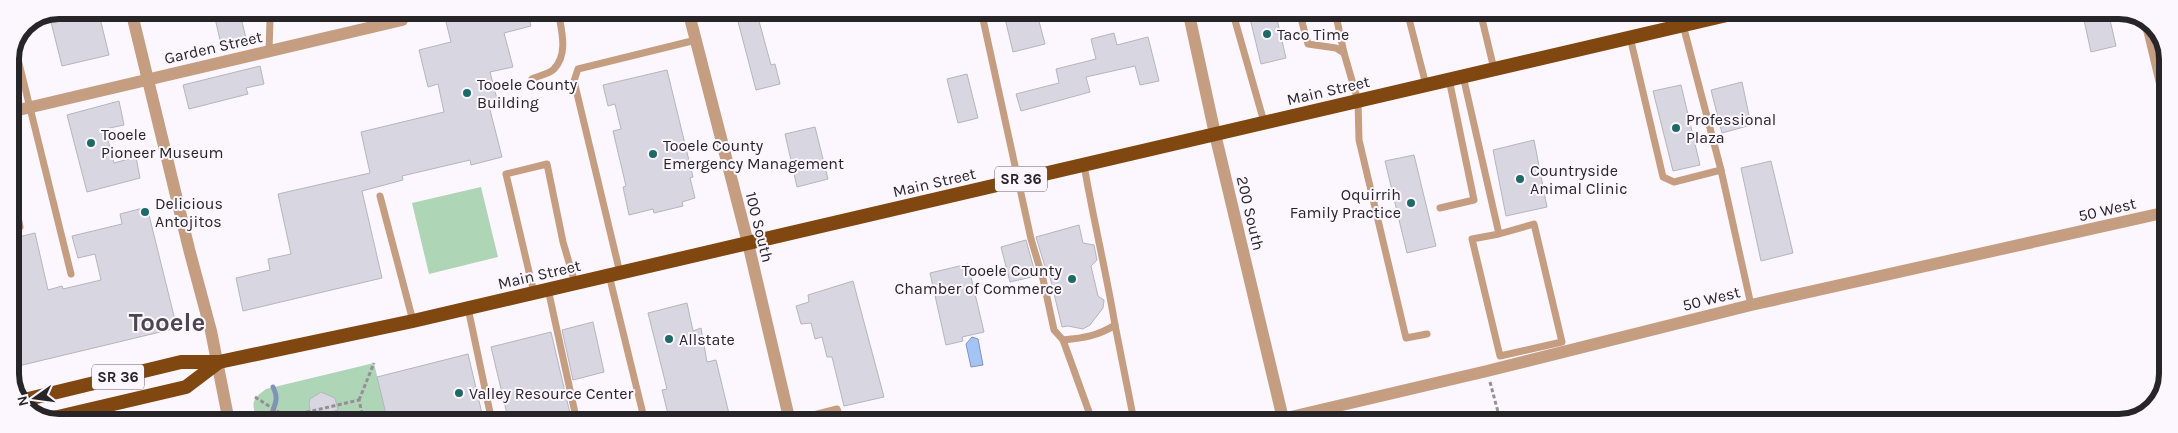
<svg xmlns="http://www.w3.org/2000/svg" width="2178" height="433" font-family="Karla,sans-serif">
<rect width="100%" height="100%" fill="#fcf6fe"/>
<g fill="#afd5b7">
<polygon points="481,187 498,257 429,274 412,203"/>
<path d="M374,363L388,422H257C253,404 249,401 266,389Z"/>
</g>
<polygon fill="#a4c4f5" stroke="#7f94b8" points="972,337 978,339 983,365 971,367 966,344"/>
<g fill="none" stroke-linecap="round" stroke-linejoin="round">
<path stroke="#7f94b8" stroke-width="5" d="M273,387C279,399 275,403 272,414L274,422"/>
</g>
<g fill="#d7d6e1" stroke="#b5b5bf">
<polygon points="58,10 98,10 109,55 62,66 49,14"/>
<polygon points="213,10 239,10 246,38 221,44"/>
<polygon points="443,10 527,10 531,26 504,33 513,67 490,72 497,99 488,102 502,157 471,165 470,160 402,176 403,180 362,191 382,278 243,311 236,278 270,270 268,259 291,254 278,194 370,173 361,132 444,112 438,84 428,87 419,50 451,42"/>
<polygon points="735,10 782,10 782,15 759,21 771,65 775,64 780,84 756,90"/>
<polygon points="1003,10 1036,10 1045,44 1013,52"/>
<polygon points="1248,10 1275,11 1286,58 1261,64"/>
<polygon points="2082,11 2108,11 2116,46 2091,52"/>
<polygon points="1114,33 1117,45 1148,37 1159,81 1140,85 1135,66 1086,77 1090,92 1021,111 1016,94 1059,83 1056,69 1096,59 1091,39"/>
<polygon points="260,66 264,84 246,88 248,94 189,109 183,85"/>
<polygon points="667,70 693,177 690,178 695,198 682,202 683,206 654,213 653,209 629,215 623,187 626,186 613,131 621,129 615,104 608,106 603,85"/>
<polygon points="967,74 978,118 958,123 947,79"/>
<polygon points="1742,82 1751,125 1722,133 1711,90"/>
<polygon points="1681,85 1700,165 1673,171 1653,91"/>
<polygon points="119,101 124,125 105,129 114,163 136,157 140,178 87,192 67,115"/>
<polygon points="815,127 828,179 797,187 785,134"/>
<polygon points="1534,140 1547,207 1506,216 1493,150"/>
<polygon points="1414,155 1436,246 1407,253 1385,161"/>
<polygon points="1771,161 1793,253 1761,261 1741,168"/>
<polygon points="147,207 177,328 10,368 10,239 35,233 48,290 62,286 63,289 101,280 95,254 78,258 72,236 122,224 120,214"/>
<polygon points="1079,225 1083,243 1094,245 1097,260 1091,266 1098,296 1104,300 1103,308 1090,325 1083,329 1068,326 1062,327 1049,273 1047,273 1036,237"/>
<polygon points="1026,240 1036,276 1010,282 1001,247"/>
<polygon points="968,264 984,332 962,337 963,341 946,345 930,273"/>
<polygon points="853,281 884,397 844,406 832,357 827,357 822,337 815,339 811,323 801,324 796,306 809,302 808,295"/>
<polygon points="687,303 693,331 701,328 707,362 716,360 731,422 670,422 662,390 667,389 648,313"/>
<polygon points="593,322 604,372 573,380 562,330"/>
<polygon points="551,332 572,422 509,422 491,347"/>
<polygon points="468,354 484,422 388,422 377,377"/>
<polygon points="321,392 335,398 338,410 311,417 309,404 310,399"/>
</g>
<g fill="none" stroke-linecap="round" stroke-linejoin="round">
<g stroke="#948f95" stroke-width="3" stroke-dasharray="4 2.5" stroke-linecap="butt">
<polyline points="1490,382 1501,423"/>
<polyline points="255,397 286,417"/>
<polyline points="359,400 374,363"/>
<polyline points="288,422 286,417 359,400 364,422"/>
</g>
<g stroke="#c59d80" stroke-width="7">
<polyline points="267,10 270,20 269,51"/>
<path d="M981,10L1031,239L1043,279L1054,330L1063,340C1083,338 1098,336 1115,325C1106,271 1093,218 1084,165"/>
<polyline points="1232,10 1264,122"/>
<polyline points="1299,11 1308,44 1336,48 1344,53 1358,101 1359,140 1406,338 1427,334"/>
<polyline points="1335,11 1344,53"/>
<polyline points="1407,11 1426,85"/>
<polyline points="1480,11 1494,69"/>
<polyline points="268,12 275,10"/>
<polyline points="1683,25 1721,170"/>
<polyline points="1630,37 1663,177 1674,182 1721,170 1751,305"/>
<polyline points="15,47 71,274"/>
<polyline points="1463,76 1499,234 1472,239 1500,356 1562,342 1534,224 1499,234"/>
<path d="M532,79C538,76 549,74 554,69C569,53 561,29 558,10"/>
<polyline points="10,177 20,227 10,229"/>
<polyline points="380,196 413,321"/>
<polyline points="1440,208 1474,200 1449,79"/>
<polyline points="620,273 574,81 578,69 696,40"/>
<polyline points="609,275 645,422"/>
<polyline points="548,289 577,422"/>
<polyline points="534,293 506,174 547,164 563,242 575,283"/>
<polyline points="468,308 492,422"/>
<polyline points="1115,325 1134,421 1127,423"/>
<polyline points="1063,340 1093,423"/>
<polyline points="790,421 837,409 842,422"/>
<polyline points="847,422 873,415 892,422"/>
</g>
<g stroke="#c59d80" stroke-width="12">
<polyline points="688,10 748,243 790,422"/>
<polyline points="10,112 402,20"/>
<polyline points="1215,134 1284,423"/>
<polyline points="1265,423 1487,371 1751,305 2167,212"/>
</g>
<g stroke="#c59d80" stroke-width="12">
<polyline points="131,10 189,249 211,331 229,422"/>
<polyline points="1188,10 1215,134"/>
<polyline points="2147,21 2168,108"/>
</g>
<g stroke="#804710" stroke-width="14">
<polyline points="20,401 181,362 219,362 413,321 1744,11"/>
<polyline points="45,420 186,387 219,362"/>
</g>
</g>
<g fill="#1e6a68" stroke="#fcf6fe" stroke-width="2">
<circle cx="1267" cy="34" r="5"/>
<circle cx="467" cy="93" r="5"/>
<circle cx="1676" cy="128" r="5"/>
<circle cx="91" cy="143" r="5"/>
<circle cx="653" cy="154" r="5"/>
<circle cx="1520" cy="179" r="5"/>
<circle cx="1411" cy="203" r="5"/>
<circle cx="145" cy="212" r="5"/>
<circle cx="1072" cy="279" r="5"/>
<circle cx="669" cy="339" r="5"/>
<circle cx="459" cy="393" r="5"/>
</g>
<g text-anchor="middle" stroke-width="4" stroke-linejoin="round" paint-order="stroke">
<g fill="#fcf6fe" stroke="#686469" stroke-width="1">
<rect x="995" y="166.5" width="52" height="25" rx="4"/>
<rect x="92" y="364.5" width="52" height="25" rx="4"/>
</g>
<g font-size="15" font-weight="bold" fill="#282529">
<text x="1021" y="184">SR 36</text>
<text x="118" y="382">SR 36</text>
</g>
<g font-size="16" fill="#282529" stroke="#fcf6fe" text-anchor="start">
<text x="1277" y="40">Taco Time</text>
<text x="477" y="90">Tooele County<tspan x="477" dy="18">Building</tspan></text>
<text x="1686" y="125">Professional<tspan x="1686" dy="18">Plaza</tspan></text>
<text x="101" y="140">Tooele<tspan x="101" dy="18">Pioneer Museum</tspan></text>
<text x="663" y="151">Tooele County<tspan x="663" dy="18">Emergency Management</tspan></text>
<text x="1530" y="176">Countryside<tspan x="1530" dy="18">Animal Clinic</tspan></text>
<text x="1401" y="200" text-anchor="end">Oquirrih<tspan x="1401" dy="18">Family Practice</tspan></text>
<text x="155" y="209">Delicious<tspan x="155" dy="18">Antojitos</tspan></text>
<text x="1062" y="276" text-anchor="end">Tooele County<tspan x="1062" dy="18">Chamber of Commerce</tspan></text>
<text x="679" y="345">Allstate</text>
<text x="469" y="399">Valley Resource Center</text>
</g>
<g font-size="16" fill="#282529" stroke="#fcf6fe">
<text transform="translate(213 47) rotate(-13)" y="6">Garden Street</text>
<text transform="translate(1328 90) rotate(-13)" y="6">Main Street</text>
<text transform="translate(934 182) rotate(-13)" y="6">Main Street</text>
<text transform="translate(2107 209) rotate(-13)" y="6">50 West</text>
<text transform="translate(1251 213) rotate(77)" y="6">200 South</text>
<text transform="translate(760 227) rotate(76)" y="6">100 South</text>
<text transform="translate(539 274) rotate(-13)" y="6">Main Street</text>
<text transform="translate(1711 298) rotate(-14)" y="6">50 West</text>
</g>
<g font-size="26" font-weight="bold" fill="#4c474f" stroke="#fcf6fe">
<text x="167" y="331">Tooele</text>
</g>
</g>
<path d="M0 0H2178V433H0ZM59 19H2119A40 40 0 0 1 2159 59V374A40 40 0 0 1 2119 414H59A40 40 0 0 1 19 374V59A40 40 0 0 1 59 19Z" fill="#fcf6fe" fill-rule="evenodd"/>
<path fill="none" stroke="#282529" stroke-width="6" d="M59 19H2119A40 40 0 0 1 2159 59V374A40 40 0 0 1 2119 414H59A40 40 0 0 1 19 374V59A40 40 0 0 1 59 19Z"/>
<g transform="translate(35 398) rotate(256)" stroke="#fcf6fe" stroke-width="4" paint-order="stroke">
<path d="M0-4L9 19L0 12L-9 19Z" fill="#282529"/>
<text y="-8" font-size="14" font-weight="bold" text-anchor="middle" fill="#282529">N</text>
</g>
</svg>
